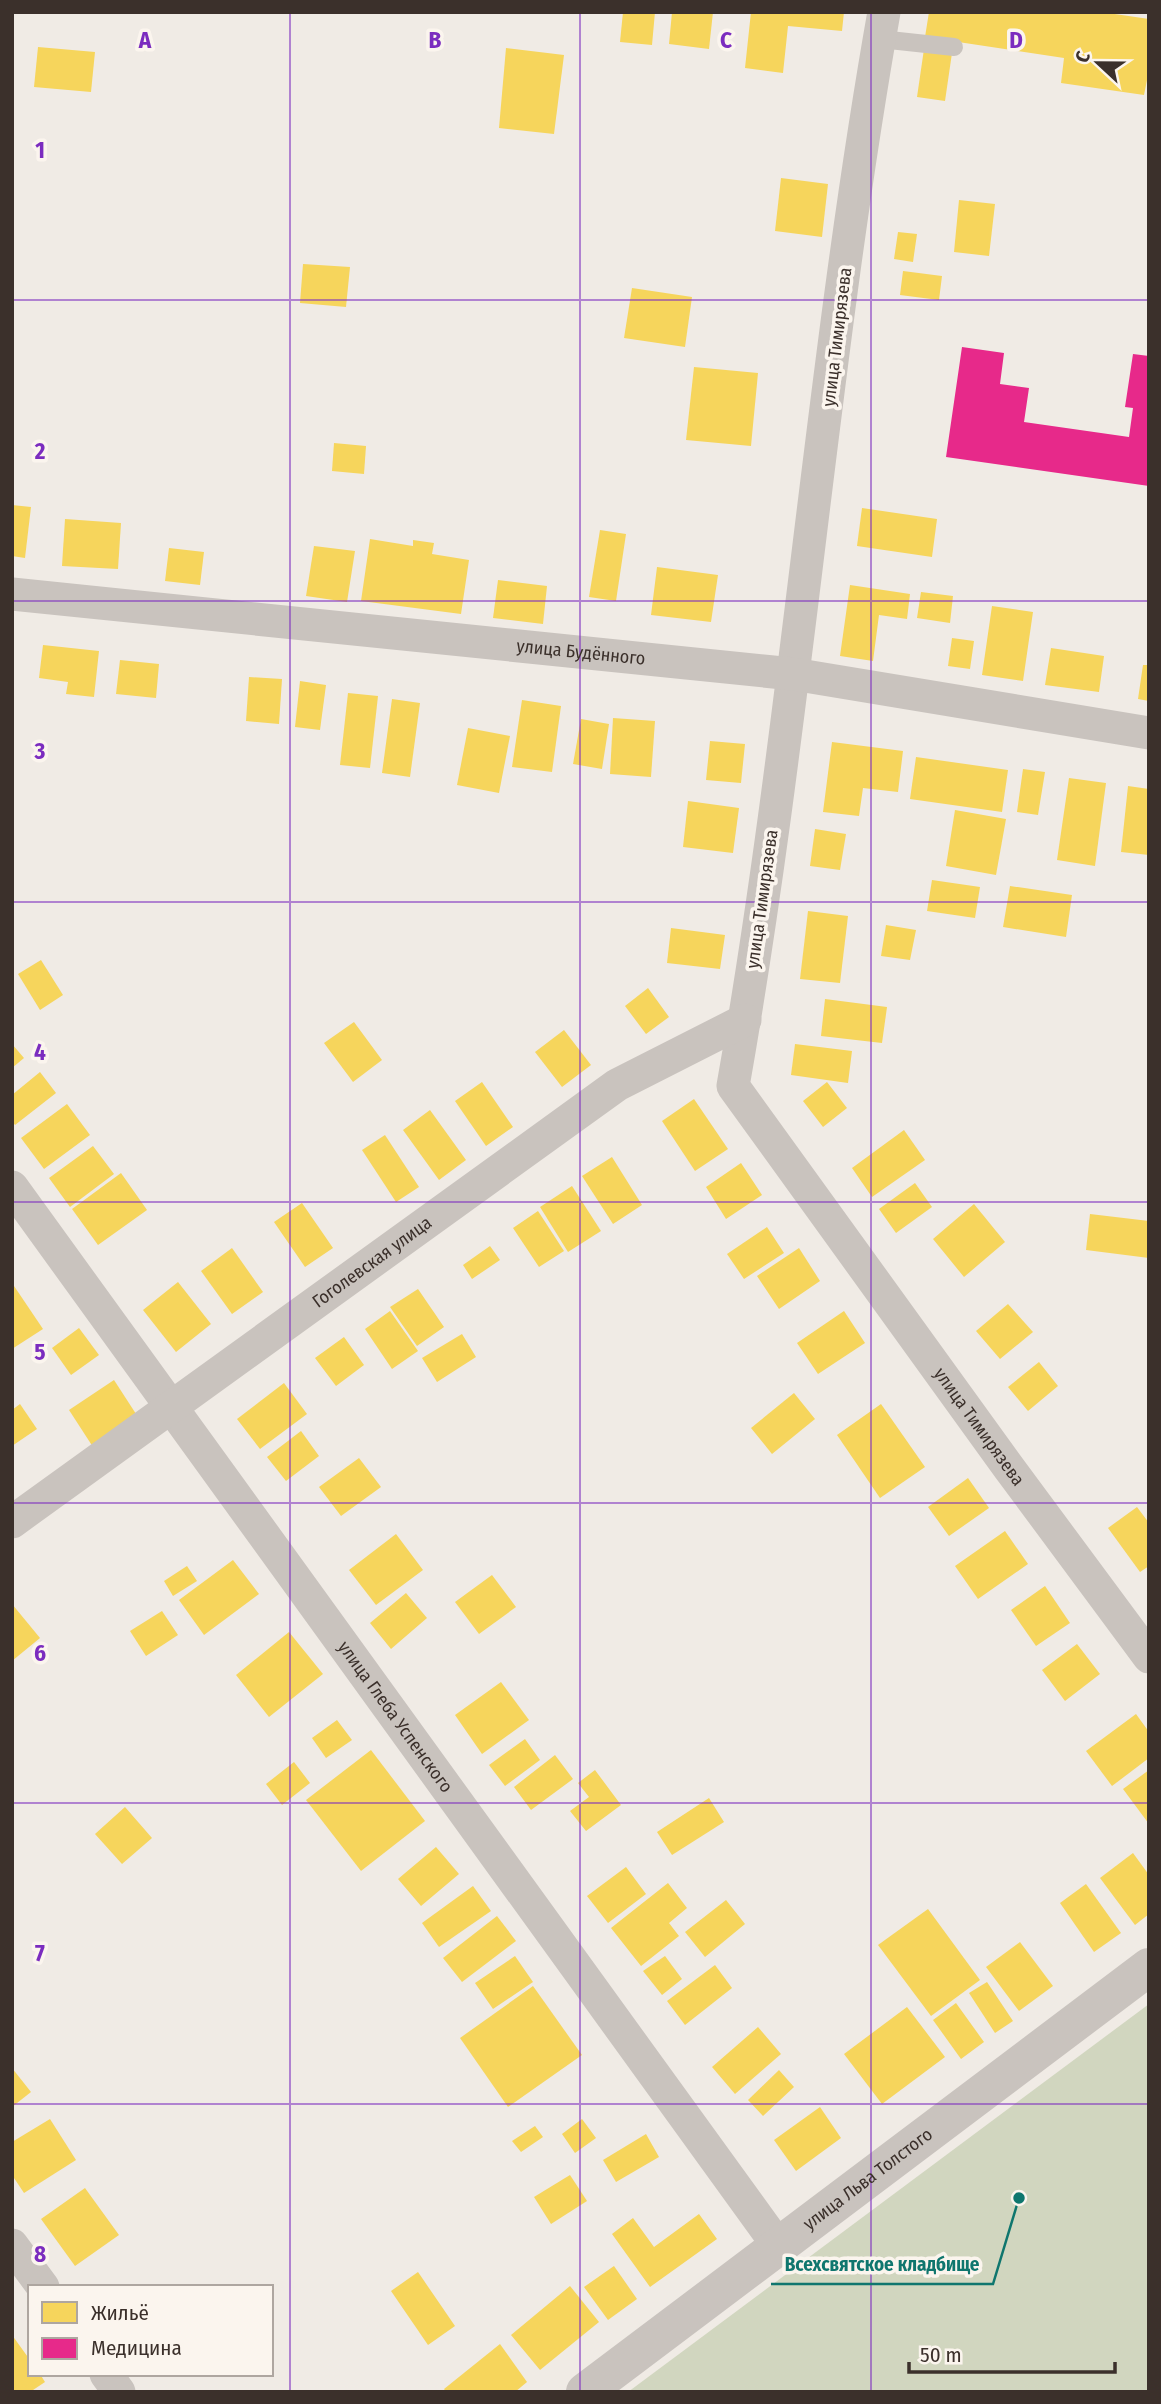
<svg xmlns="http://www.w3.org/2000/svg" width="1161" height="2404" font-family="'Fira Sans Condensed',sans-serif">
<rect width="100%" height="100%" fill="#f0ebe5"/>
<polygon fill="#d1d6bf" points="1149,2004 1149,2392 628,2392"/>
<g fill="#f6d55c">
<polygon points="623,12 655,12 652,45 620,42"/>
<polygon points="672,12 713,12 709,49 669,44"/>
<polygon points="751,12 844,12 842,31 788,26 783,73 745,68"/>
<polygon points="929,12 1101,12 1149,19 1149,70 1144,95 1061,83 1064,58 925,37"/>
<polygon points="38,47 95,52 91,92 34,87"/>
<polygon points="506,48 564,55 554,134 499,128"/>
<polygon points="924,49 952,53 945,101 917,97"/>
<polygon points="781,178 828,184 822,237 775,231"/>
<polygon points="959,200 995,204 989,256 954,252"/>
<polygon points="898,232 917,234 913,262 894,259"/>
<polygon points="303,264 350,267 346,307 300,303"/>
<polygon points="903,271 942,276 939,300 900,295"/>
<polygon points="632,288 692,297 685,347 624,338"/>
<polygon points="694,367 758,373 751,446 686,440"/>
<polygon points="334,443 366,446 364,474 332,471"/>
<polygon points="12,505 31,507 25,558 12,556"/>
<polygon points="862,508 937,519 932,557 857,546"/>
<polygon points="65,519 121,523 118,569 62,566"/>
<polygon points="600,530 626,534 616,601 589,597"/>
<polygon points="370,539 413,546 413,540 434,543 432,554 469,560 461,614 361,601"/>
<polygon points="314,546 355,551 347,602 306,596"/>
<polygon points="169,548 204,552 200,585 165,581"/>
<polygon points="657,567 718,575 711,622 651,615"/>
<polygon points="498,580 547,586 543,624 493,618"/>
<polygon points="850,585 910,594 907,619 879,615 873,661 840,656"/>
<polygon points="921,592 953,596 950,623 917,618"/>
<polygon points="992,606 1033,612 1023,681 982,675"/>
<polygon points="952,638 974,641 970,669 948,666"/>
<polygon points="43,645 99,651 94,697 66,694 68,682 39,678"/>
<polygon points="1051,648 1104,656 1099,692 1045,685"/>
<polygon points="120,660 159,664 156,698 116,694"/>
<polygon points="1143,665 1149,665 1149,701 1138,699"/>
<polygon points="249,677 282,679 279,724 246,721"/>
<polygon points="300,681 326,685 320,730 295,727"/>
<polygon points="348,693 378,696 370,768 340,765"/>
<polygon points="392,699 420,703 410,777 382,773"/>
<polygon points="522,700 561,706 552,772 512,767"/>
<polygon points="613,718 655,721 651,777 610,774"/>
<polygon points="581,719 609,724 602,769 573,764"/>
<polygon points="468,728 510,736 499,793 457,785"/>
<polygon points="710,741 745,744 741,783 706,780"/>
<polygon points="832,742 903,751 898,792 863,788 859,816 823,812"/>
<polygon points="916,757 1008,770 1002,812 910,799"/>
<polygon points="1023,769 1045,772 1038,815 1017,812"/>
<polygon points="1069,778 1106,783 1095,866 1057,860"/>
<polygon points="1128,786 1149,789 1149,855 1121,852"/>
<polygon points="688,801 739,808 733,853 683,847"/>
<polygon points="955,810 1006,819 996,875 946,866"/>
<polygon points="815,829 846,834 840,870 810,866"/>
<polygon points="932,880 980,887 975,918 927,911"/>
<polygon points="1010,886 1072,895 1066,937 1003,927"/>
<polygon points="808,911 848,916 840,983 800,979"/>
<polygon points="886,925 916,930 910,960 881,956"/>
<polygon points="671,928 725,935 720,969 667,963"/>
<polygon points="41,960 63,995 40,1010 18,974"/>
<polygon points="648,988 669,1017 646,1034 625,1006"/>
<polygon points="825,999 887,1007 882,1043 821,1036"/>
<polygon points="354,1022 382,1060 353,1082 324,1043"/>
<polygon points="564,1030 591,1065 562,1087 535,1052"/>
<polygon points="12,1044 24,1058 12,1068"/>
<polygon points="795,1044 852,1051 848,1083 791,1075"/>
<polygon points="40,1072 56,1093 15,1125 12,1121 12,1095"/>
<polygon points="482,1082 513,1127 486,1146 455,1101"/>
<polygon points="827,1082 847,1108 823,1127 803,1101"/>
<polygon points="694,1099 728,1149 695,1171 662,1121"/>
<polygon points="67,1104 90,1135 44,1169 21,1138"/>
<polygon points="430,1110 466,1160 439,1180 403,1130"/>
<polygon points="904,1130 925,1160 872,1197 852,1168"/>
<polygon points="385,1135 419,1187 396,1202 362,1150"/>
<polygon points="93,1146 114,1174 70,1207 49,1178"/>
<polygon points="612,1157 642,1205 613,1224 582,1176"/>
<polygon points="741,1163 762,1195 726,1219 706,1187"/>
<polygon points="121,1173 147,1210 98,1245 72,1209"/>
<polygon points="915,1183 932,1207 896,1233 879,1209"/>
<polygon points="572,1186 601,1231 568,1252 540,1207"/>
<polygon points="302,1203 333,1248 305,1267 274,1222"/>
<polygon points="974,1204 1005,1242 964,1277 933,1239"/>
<polygon points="538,1211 564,1251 539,1267 513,1228"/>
<polygon points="1090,1214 1149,1221 1149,1258 1086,1250"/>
<polygon points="767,1227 784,1253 744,1279 727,1254"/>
<polygon points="490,1246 500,1260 472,1279 463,1265"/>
<polygon points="232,1248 263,1292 232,1314 201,1271"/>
<polygon points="799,1248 820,1281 779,1309 757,1276"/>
<polygon points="178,1282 211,1324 176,1352 143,1310"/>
<polygon points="12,1283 43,1329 12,1349"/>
<polygon points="418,1289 444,1327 417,1346 390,1307"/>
<polygon points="1008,1304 1033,1332 1000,1359 976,1331"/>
<polygon points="390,1311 418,1351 392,1369 365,1329"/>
<polygon points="844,1311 865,1343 818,1374 797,1343"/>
<polygon points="79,1328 99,1355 71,1375 52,1348"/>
<polygon points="462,1334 476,1357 437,1382 422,1358"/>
<polygon points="344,1337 364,1365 336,1386 315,1358"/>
<polygon points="1039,1362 1058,1386 1028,1411 1008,1387"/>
<polygon points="114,1380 138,1417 93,1447 69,1410"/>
<polygon points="284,1383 307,1414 260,1449 237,1419"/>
<polygon points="794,1393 815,1419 772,1454 751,1428"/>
<polygon points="20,1404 37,1429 12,1446 12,1410"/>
<polygon points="881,1404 925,1467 880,1498 837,1435"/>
<polygon points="301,1431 319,1456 286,1481 267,1457"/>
<polygon points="359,1458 381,1487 341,1516 319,1487"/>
<polygon points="968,1478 989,1508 949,1536 928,1507"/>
<polygon points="1137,1507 1149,1523 1149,1566 1140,1572 1108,1528"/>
<polygon points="1005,1531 1028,1564 978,1599 955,1566"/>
<polygon points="396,1534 423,1570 376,1605 349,1570"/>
<polygon points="233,1560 259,1594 204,1635 179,1600"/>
<polygon points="187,1566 197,1581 173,1596 164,1581"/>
<polygon points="492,1575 516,1607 479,1634 455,1602"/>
<polygon points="1045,1586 1070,1623 1036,1646 1011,1610"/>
<polygon points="406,1593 427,1618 391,1649 370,1623"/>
<polygon points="12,1604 40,1638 12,1661"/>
<polygon points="162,1611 178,1635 146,1656 130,1631"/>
<polygon points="289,1632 323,1674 269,1717 236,1675"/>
<polygon points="1077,1644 1100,1674 1065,1701 1042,1670"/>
<polygon points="501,1682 529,1720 482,1754 455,1715"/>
<polygon points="1136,1714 1149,1732 1149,1758 1112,1786 1086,1751"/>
<polygon points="337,1720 352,1740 326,1758 312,1738"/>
<polygon points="525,1739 540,1760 505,1786 489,1765"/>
<polygon points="371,1750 425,1821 361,1871 306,1800"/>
<polygon points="555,1755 573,1779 531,1810 514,1787"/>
<polygon points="294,1762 310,1783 282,1805 266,1784"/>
<polygon points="595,1770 621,1805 586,1831 570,1811 589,1797 578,1783"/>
<polygon points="1149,1770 1149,1824 1123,1789"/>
<polygon points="709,1798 724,1822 672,1855 657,1832"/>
<polygon points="125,1807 152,1838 122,1864 95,1834"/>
<polygon points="436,1847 459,1874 421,1906 398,1879"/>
<polygon points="1133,1853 1149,1875 1149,1914 1135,1925 1100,1878"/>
<polygon points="626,1867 646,1894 608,1923 587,1896"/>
<polygon points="668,1883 687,1908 669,1923 679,1936 641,1966 611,1928"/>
<polygon points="1086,1884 1121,1933 1094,1952 1060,1903"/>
<polygon points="473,1886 491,1911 439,1947 422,1923"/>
<polygon points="726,1900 745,1924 705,1957 685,1932"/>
<polygon points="928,1909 980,1980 931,2016 878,1945"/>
<polygon points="497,1916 516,1941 462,1982 443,1958"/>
<polygon points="1020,1942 1053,1986 1019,2011 986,1967"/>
<polygon points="515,1956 533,1982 493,2009 475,1983"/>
<polygon points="665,1956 682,1979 662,1995 643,1971"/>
<polygon points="715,1965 732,1988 685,2025 667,2001"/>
<polygon points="987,1982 1013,2021 995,2033 969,1993"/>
<polygon points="533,1986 582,2055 508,2107 460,2038"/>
<polygon points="956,2003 984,2042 961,2059 933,2020"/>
<polygon points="907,2007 945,2057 882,2104 844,2054"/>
<polygon points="758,2027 781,2054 735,2094 712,2067"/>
<polygon points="12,2068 31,2092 12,2107"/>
<polygon points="779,2070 794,2087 763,2116 748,2100"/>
<polygon points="820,2107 841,2138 796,2171 774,2140"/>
<polygon points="50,2119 76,2160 24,2193 12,2175 12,2142"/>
<polygon points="582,2119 596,2138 575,2153 562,2134"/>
<polygon points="535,2126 543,2137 521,2152 512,2141"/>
<polygon points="646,2134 659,2157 616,2182 603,2160"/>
<polygon points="570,2175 587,2201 551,2224 534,2197"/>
<polygon points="85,2188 119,2235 75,2266 41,2219"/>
<polygon points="699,2214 717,2239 650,2287 612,2234 633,2218 654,2247"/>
<polygon points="614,2266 637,2299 608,2320 584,2287"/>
<polygon points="418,2272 455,2326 428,2345 391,2291"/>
<polygon points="570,2286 599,2322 540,2370 511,2335"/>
<polygon points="12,2335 30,2360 30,2374 40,2374 45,2382 30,2392 12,2392"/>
<polygon points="500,2344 527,2382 515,2392 446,2392 444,2389"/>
</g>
<polygon fill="#e7298a" points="962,347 1004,353 1000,384 1029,388 1024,422 1129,437 1133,408 1125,407 1133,354 1149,356 1149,486 946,457"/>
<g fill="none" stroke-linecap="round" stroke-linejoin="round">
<polyline stroke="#c9c3be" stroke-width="18" points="880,39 954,47"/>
<g stroke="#c9c3be" stroke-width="33">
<path id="s1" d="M884,12C821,368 796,730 733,1086L1009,1468L1149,1657"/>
<path id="s2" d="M12,594L793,674L1149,733"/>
<path id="s3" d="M12,1187L779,2247"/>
<path id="s4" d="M12,1522L617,1085L745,1020"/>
<polyline points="12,2245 43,2287"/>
<polyline points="106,2374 119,2392"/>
</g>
<path stroke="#c9c3be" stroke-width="38" id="s5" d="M585,2392L1149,1967"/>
</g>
<path fill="none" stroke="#7b2cbf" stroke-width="2" stroke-opacity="0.55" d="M290,12V2392M580,12V2392M871,12V2392M12,300H1149M12,601H1149M12,902H1149M12,1202H1149M12,1503H1149M12,1803H1149M12,2104H1149"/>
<g text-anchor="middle" stroke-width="7" stroke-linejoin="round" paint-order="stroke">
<g font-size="18" fill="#3b302b" stroke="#fbf5ee">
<text transform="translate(837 337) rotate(-83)" y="6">улица Тимирязева</text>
<text dy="6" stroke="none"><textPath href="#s2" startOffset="572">улица Будённого</textPath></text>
<text transform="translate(762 899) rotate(-82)" y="6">улица Тимирязева</text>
<text dy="6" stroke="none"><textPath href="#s4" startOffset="444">Гоголевская улица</textPath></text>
<text dy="6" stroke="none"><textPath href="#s1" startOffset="1505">улица Тимирязева</textPath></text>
<text dy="6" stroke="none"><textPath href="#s3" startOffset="654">улица Глеба Успенского</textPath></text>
<text dy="6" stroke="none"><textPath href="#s5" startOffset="354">улица Льва Толстого</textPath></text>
</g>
</g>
<g font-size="23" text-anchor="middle" font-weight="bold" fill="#7b2cbf" stroke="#fbf5ee" stroke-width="7" stroke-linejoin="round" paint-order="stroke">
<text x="145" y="48">A</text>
<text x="435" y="48">B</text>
<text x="726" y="48">C</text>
<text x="1016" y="48">D</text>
<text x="40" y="158">1</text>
<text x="40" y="459">2</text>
<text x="40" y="759">3</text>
<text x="40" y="1060">4</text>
<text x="40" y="1360">5</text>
<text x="40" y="1661">6</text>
<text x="40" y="1961">7</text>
<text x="40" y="2262">8</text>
</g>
<path fill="none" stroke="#0f766e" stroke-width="2.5" d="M1019 2198L993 2284H771"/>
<circle fill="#0f766e" stroke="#fbf5ee" stroke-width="2.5" cx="1019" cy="2198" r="7"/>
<g font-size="19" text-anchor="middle" font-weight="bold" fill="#0f766e" stroke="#fbf5ee" stroke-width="7" stroke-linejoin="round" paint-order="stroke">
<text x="882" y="2271">Всехсвятское кладбище</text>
</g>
<rect width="1161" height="2404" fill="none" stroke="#3b302b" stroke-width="28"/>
<rect x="28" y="2285" width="245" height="91" fill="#fbf5ee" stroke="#aea6a0" stroke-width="2"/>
<rect x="42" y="2302" width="35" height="21" fill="#f6d55c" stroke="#aea6a0" stroke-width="2"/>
<text x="91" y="2320" font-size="21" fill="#3b302b">Жильё</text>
<rect x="42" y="2338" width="35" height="21" fill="#e7298a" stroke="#aea6a0" stroke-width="2"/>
<text x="91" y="2355" font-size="21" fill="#3b302b">Медицина</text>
<g transform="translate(1098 63) rotate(292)" stroke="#fbf5ee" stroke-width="5" paint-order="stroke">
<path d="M0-5L12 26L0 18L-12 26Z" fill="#3b302b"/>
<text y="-10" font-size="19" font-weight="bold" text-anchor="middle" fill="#3b302b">С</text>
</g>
<path d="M909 2362v10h206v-10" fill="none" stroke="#3b302b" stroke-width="3.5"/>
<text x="920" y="2362" font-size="21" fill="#3b302b" stroke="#fbf5ee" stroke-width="5" paint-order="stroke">50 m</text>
</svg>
